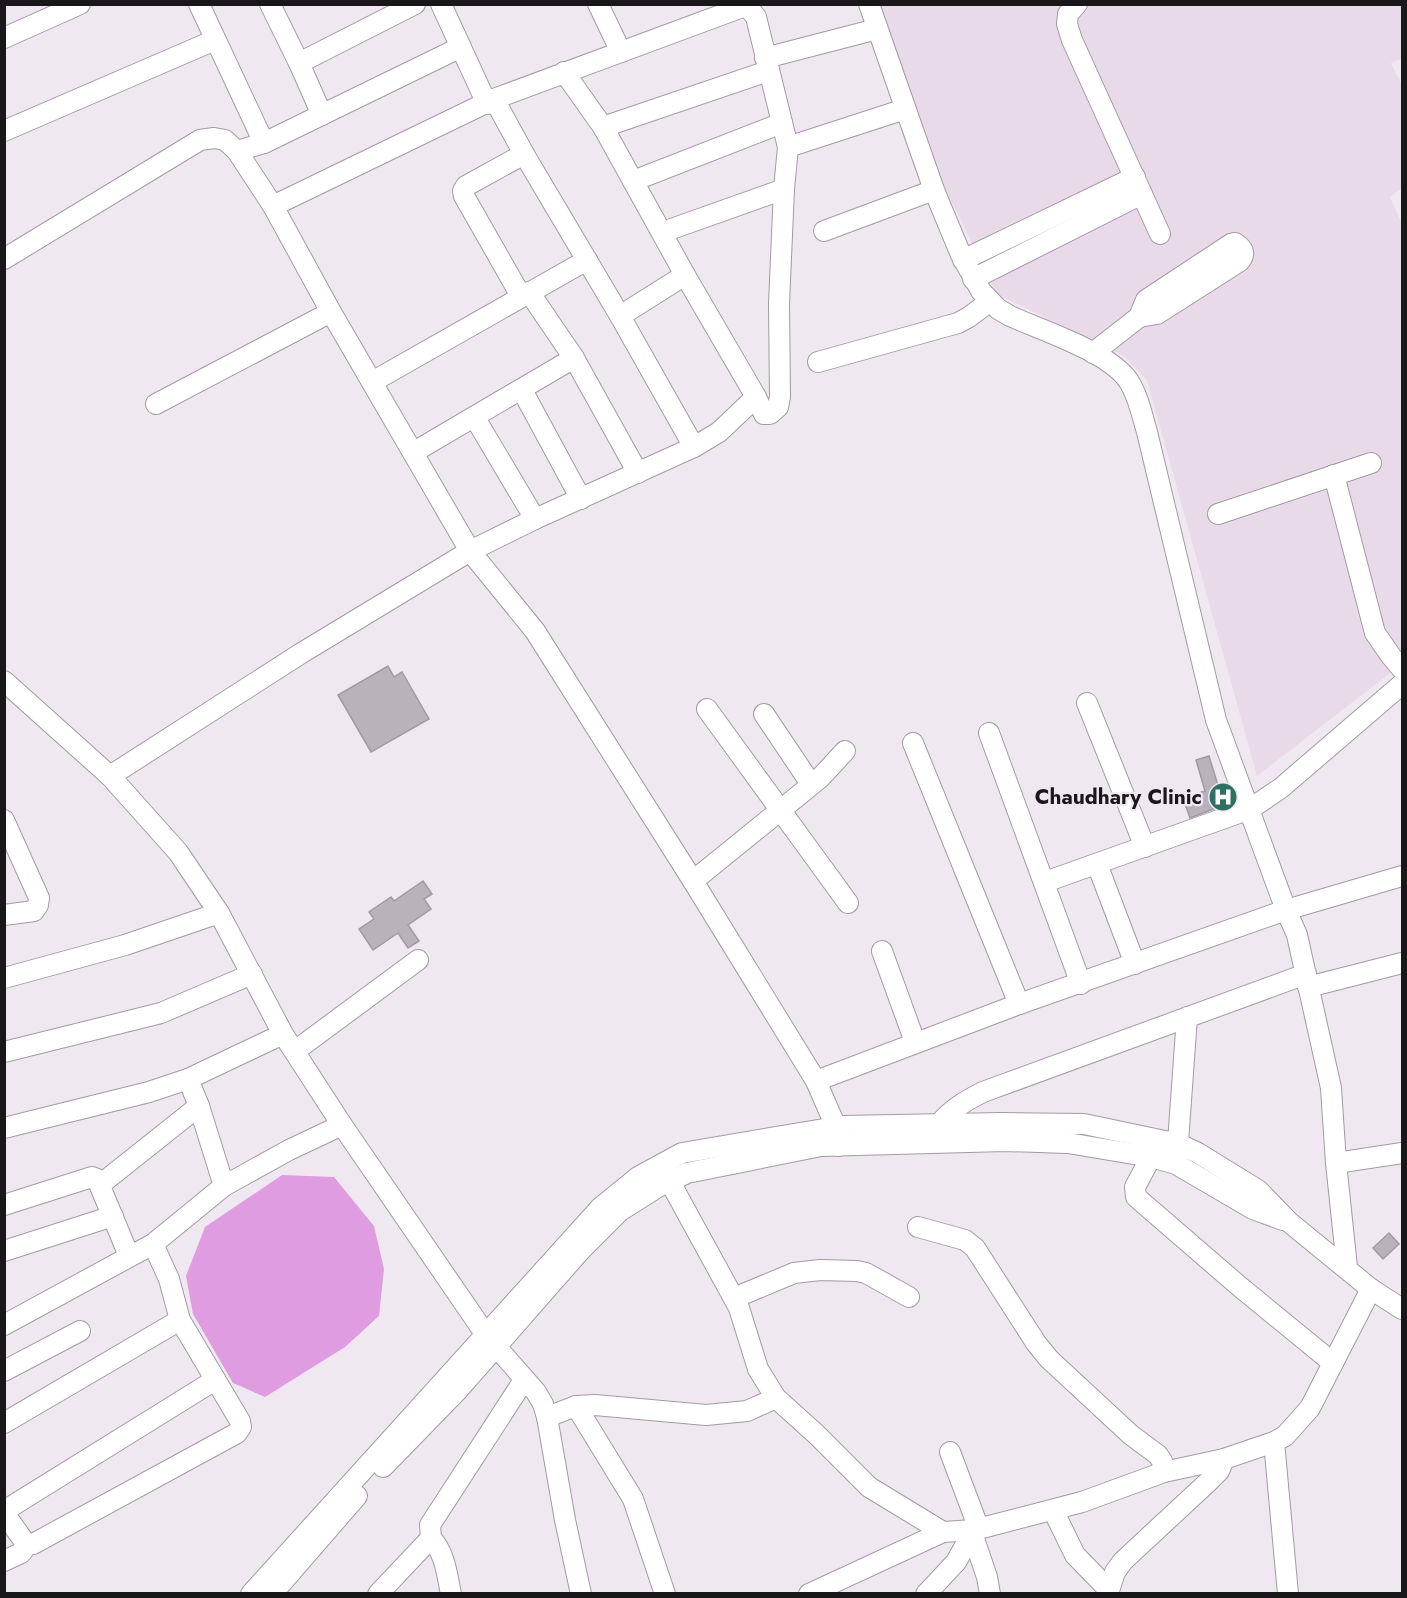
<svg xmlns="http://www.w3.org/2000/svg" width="1407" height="1598" font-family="Jost,sans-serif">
<rect width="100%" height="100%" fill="#f0e8f0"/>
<polygon fill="#e8dae8" points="879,5 1402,5 1402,58 1391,63 1402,85 1402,188 1390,197 1402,224 1402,664 1257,776 1147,380 1124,356 997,294 945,188"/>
<polygon fill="#e09ce0" points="282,1175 334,1177 374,1226 384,1269 379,1316 345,1347 265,1397 233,1383 193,1314 186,1276 205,1227"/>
<g fill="#bab2ba" stroke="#a19aa1" stroke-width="1.5">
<polygon points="388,666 394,677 402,672 429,719 371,752 338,695"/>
<polygon points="1209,756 1224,805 1190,818 1183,798 1205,791 1196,760"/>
<polygon points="423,881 432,894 424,899 431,909 408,925 419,941 408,948 398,933 373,950 359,929 374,919 369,912 391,897 394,901"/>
<polygon points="1389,1233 1399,1244 1383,1259 1373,1248"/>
</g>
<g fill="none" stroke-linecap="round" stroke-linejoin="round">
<g stroke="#a29ba2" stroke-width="22">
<g id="minor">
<polyline points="199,4 264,143"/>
<polyline points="270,4 299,63 322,115"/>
<polyline points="441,4 487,104"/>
<polyline points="598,4 621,52"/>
<path d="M869,4L934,190L961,255L981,291L998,309L1010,316C1043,331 1107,351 1128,380C1138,395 1142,415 1147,432L1216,720L1286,910L1297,935L1331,1088L1336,1163L1347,1267"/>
<polyline points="1077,4 1068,14 1067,24 1072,40 1160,234"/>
<polyline points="4,38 80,4"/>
<polyline points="765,58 877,29"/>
<polyline points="299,63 415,4"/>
<polyline points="494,99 524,154 620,316 694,447"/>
<polyline points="603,127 768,71"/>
<polyline points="4,131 215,40"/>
<polyline points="788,147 905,109"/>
<polyline points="237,151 264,143 461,47"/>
<polyline points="633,181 782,123"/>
<polyline points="273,206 494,99 745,6 748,7 756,17 788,147 784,189 779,304 780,397 778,407 770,414 764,414 756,397 685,275 603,127 564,72"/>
<polyline points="824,231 934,190"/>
<polyline points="663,232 784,189"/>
<path d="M1235,243C1243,248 1246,253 1240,261L1157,314L1139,317L1146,300L1231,244Z"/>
<polyline points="4,259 200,140 214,138 225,140 237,151 273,206 331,312 470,551 535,631 693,881 816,1081 836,1127 838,1146"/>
<polyline points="963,260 1135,177"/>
<polyline points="973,279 1142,194"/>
<polyline points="529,292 574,358 638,473"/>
<polyline points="521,296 464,196 463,191 466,186 524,154"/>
<polyline points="620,316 685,275"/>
<polyline points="1093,353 1139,317"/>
<polyline points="818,362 958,323 969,317 989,302"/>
<polyline points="372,382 587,260"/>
<polyline points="522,390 581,499"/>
<polyline points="156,404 331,312"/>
<polyline points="475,418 535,519"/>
<polyline points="414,452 574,358"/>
<polyline points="1334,475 1375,633 1391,656 1402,669"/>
<polyline points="1218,514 1371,463"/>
<polyline points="4,681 110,776 178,852 219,913 283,1034 342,1125 486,1335 536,1392 543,1404 547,1417 565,1520 581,1594"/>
<polyline points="1087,703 1145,847"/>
<polyline points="707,709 848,903"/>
<polyline points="764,714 811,784"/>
<polyline points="989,733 1081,984"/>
<path d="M913,743C948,830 984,917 1019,1004"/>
<polyline points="110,776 300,654 470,551 535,519 694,447 719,432 756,397"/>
<polyline points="4,820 39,898 38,905 34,911 4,915"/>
<polyline points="1097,864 1135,964"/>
<polyline points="693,881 820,778 845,751"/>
<polyline points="1045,882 1250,809 1281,788 1402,684"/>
<polyline points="882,951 915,1042"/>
<polyline points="4,978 125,945 219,913"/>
<polyline points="1308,987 1402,963"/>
<polyline points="295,1051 418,960"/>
<polyline points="4,1052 161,1013 252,974"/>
<polyline points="188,1079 199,1106 224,1186"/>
<polyline points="816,1081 1019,1004 1286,910 1402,876"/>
<path d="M939,1124C952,1109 965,1101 983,1092L1306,974"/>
<polyline points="4,1128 149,1092 188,1079 283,1034"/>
<polyline points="1177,1156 1187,1017"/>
<polyline points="1151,1157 1135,1187 1136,1197 1239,1286 1333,1363"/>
<polyline points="1336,1163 1402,1153"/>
<polyline points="670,1182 739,1308 758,1369 776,1398 817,1435 869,1487 943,1532"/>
<polyline points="101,1184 199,1106"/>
<polyline points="4,1205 92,1177 97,1179 129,1256"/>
<polyline points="918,1227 965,1240 975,1248 1036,1343 1049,1359 1131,1435 1158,1455 1162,1461 1164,1472"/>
<polyline points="4,1251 113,1216"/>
<polyline points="734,1298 794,1273 820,1270 857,1271 866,1273 909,1297"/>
<polyline points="4,1325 153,1244 224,1186 289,1150 342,1125"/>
<polyline points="4,1371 80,1331"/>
<polyline points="576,1406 633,1499 665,1594"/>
<polyline points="547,1417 576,1406 595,1405 706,1415 747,1411 776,1398"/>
<polyline points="4,1423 180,1320"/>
<polyline points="1274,1442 1288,1594"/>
<polyline points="950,1452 979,1529"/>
<polyline points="383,1467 458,1390 580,1251 620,1211 658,1187 687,1173 821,1146 1005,1141 1068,1143 1151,1157 1176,1164 1253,1209 1283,1220"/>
<polyline points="1053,1510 1075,1555 1108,1589"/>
<polyline points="4,1511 215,1380"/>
<polyline points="4,1513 24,1541 28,1544 33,1544 237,1433 241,1427 240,1421 180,1320 169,1279 153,1244"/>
<polyline points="972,1533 987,1577 990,1594"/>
<polyline points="4,1561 21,1553 28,1544"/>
<polyline points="251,1594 601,1207 638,1177 682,1153 842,1126 1002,1123 1084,1124 1179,1144 1198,1153 1258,1190 1289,1222 1371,1289 1402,1309"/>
<polyline points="272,1594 357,1496"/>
<polyline points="378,1594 431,1538"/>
<path d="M451,1594C447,1574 445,1553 431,1538L430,1525L524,1380"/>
<polyline points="809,1594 943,1532 974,1530 1082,1502 1164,1472 1224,1459 1274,1442 1285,1436 1310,1408 1371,1289"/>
<polyline points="926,1594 956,1562 974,1530"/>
<polyline points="1108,1594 1115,1572 1123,1561 1207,1483 1219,1471 1224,1459"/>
</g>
</g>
<use href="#minor" stroke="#fff" stroke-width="20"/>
</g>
<defs>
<g id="hospital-disc" transform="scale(1.5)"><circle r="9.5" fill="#2e7162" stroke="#f0e8f0"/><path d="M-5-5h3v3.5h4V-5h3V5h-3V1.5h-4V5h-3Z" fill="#fff"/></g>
</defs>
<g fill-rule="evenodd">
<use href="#hospital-disc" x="1223" y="797"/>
</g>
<g text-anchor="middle" stroke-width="4.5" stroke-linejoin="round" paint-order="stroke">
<g font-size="21" font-weight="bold" fill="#1a171a" stroke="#f0e8f0" text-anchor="end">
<text x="1202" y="804">Chaudhary Clinic</text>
</g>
</g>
<rect width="1407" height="1598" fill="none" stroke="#1a171a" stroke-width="12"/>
</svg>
